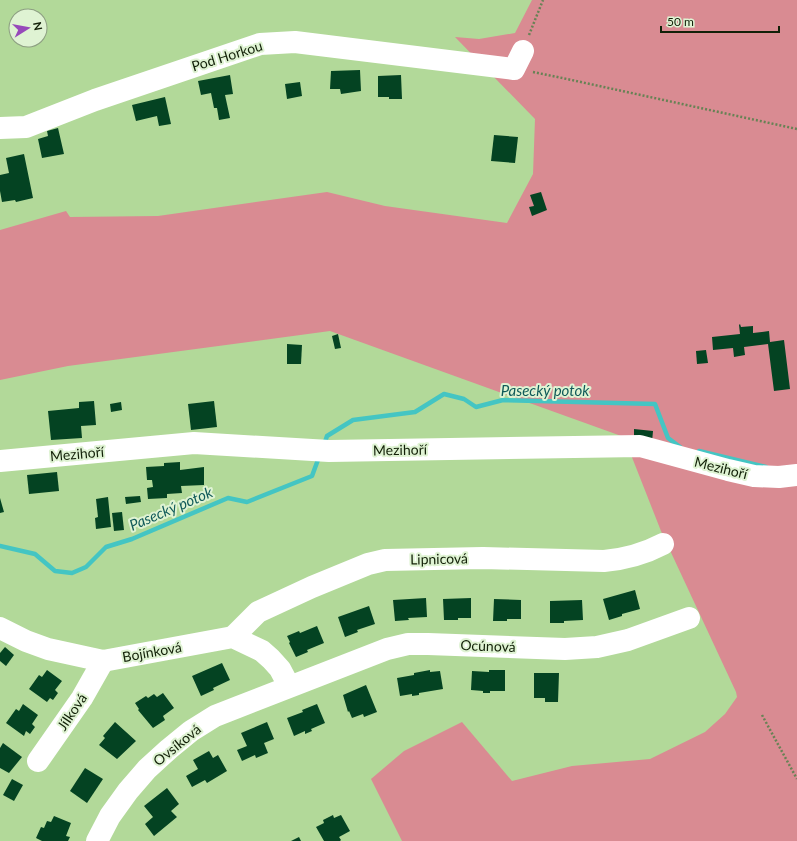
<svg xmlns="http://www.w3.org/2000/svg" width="797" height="841" font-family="Lato,sans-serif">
<rect width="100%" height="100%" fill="#b2d999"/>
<polygon fill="#d98b92" points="532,0 797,0 797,841 402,841 371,779 404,751 462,722 512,781 572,766 650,759 705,732 725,714 737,697 736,692 661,531 624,437 330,331 68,366 0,380 0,230 66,211 70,217 158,216 327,192 385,206 507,223 533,174 535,119 455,37 479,39 515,33"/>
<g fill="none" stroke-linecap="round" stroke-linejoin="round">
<g stroke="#44c5c3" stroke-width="4.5">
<polyline points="324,445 327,436 353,420 415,412 444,394 464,399 476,407 503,400 655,404 668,438 680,447"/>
<polyline points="699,451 766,467"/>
<polyline points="0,546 35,554 55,571 72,573 86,567 106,547 132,539 228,498 247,502 312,476 319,457"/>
</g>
</g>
<g fill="#044322">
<polygon points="360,70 361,91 341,94 340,89 330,89 331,71"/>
<polygon points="230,75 233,94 225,95 230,118 219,120 217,108 214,108 211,93 201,95 198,81"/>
<polygon points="401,75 402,99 389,99 389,97 378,97 378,76"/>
<polygon points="300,82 302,96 287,99 285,84"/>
<polygon points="165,97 171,124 159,126 157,116 136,121 132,105"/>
<polygon points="58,128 64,154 42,158 38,139 48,136 47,131"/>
<polygon points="494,135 518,137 515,163 491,161"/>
<polygon points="24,154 33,198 16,202 15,200 2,202 0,191 0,175 9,173 6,158"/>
<polygon points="541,192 547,210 532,216 529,207 534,206 530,195"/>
<polygon points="740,324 741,327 753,326 753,333 769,331 770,342 784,340 790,389 774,391 768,344 744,347 745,355 734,357 733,348 713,350 712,337 740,334 739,325"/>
<polygon points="338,334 341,348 335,349 332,336"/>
<polygon points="287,344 302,345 301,364 287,364"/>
<polygon points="706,350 708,363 697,364 696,351"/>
<polygon points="94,401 96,425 81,426 82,438 51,440 48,411 79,408 79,402"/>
<polygon points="214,401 217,427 191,430 188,404"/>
<polygon points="121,402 122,410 111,412 110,404"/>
<polygon points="634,429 653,431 652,442 634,441"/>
<polygon points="180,462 180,470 204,467 204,485 181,486 182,493 167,494 167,498 148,499 147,488 153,487 152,480 147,480 146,467 164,466 164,463"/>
<polygon points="57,472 59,491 29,494 27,475"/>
<polygon points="140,496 141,502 126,504 125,497"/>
<polygon points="108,497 111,527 96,529 95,518 98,517 96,499"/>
<polygon points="0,498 4,512 0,513"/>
<polygon points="122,512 124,530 114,531 112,513"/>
<polygon points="635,590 640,609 622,614 622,616 609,620 603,599"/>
<polygon points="426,598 427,617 408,618 409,620 395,621 393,600"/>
<polygon points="471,598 471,618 458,618 458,620 444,620 443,599"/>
<polygon points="494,599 521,600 521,619 507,619 507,621 493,621"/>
<polygon points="582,600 583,620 564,621 564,623 550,623 550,601"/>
<polygon points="369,606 375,624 357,630 358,632 345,637 338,617"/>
<polygon points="317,626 324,643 307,650 308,652 296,657 289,643 290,642 287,636 299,631 300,633"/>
<polygon points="5,647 14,655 6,666 0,661 0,653"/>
<polygon points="222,663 230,680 213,688 214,690 201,696 192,676"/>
<polygon points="47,670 62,681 55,690 58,693 53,700 50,698 47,702 29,689 39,675 42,677"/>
<polygon points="430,670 430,672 440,671 443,689 419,693 419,695 412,696 412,694 400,696 397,678 414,675 414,673"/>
<polygon points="489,670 505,670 505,691 490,691 490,693 483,693 483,691 471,690 472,671 489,672"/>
<polygon points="534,673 559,673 558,702 545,702 545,698 534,698"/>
<polygon points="366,685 377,712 364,717 363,714 352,718 349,711 348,712 343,695"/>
<polygon points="163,693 174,708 163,716 165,720 153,728 138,710 139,709 135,703 146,696 148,698 154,694 157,697"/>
<polygon points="23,704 38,715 32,724 35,727 30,734 26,731 24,736 6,723 16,709 19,711"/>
<polygon points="317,704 325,723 311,729 312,731 305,734 305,731 294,736 287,718 303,712 302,710"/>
<polygon points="115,722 136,741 117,759 99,745 105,738 103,736"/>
<polygon points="267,722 274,739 264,743 268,753 256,758 255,755 242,761 237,750 247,746 241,733"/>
<polygon points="3,743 22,757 9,773 0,768 0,748"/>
<polygon points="209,751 213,758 218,755 227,771 207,783 205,780 192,787 186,776 198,769 193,760"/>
<polygon points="85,768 103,779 87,803 70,791"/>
<polygon points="12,779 23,785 14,801 3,795"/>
<polygon points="167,788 179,804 171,811 177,817 154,836 145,824 153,817 144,806"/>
<polygon points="333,815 334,818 341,815 350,831 339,837 341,840 340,841 324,841 316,827 324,823 323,820"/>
<polygon points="54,816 71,823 66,836 70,837 68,841 42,841 36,838 41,827 44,828 47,821 51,822"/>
<polygon points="299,837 301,841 291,841"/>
</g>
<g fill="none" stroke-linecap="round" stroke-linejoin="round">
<g stroke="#678255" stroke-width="2.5" stroke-dasharray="2 2" stroke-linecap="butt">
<polyline points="529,35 543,0"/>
<polyline points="533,72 567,79 797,129"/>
<polyline points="762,715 797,779"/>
</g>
<g stroke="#fff" stroke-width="22">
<polyline points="0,128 26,127 95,100 260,44 295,42 514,69 523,51"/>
<polyline points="0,461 194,443 329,451 640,446 728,470 754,476 779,477 797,475"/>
<polyline points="0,628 26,641 48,649 103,661 233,637 262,651 271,659 280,669 289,686"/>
<path d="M233,637L258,612L312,587L368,564L385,560L483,558L604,561C626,559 644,554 663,544"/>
<polyline points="38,761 82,698 103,661"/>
<polyline points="97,841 110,816 128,791 147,769 169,749 191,731 215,716 238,707 387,649 408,644 428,644 565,649 597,647 628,640 689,618"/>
</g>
</g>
<g text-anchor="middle" stroke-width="4" stroke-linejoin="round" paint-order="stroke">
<g font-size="14" fill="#122008" stroke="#dff3d3">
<text transform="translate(227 56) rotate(-17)" y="5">Pod Horkou</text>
<text transform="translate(400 450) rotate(-1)" y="5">Mezihoří</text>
<text transform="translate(77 454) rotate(-5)" y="5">Mezihoří</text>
<text transform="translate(721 468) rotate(14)" y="5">Mezihoří</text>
<text transform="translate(439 559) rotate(-1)" y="5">Lipnicová</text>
<text transform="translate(488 646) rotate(2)" y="5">Ocúnová</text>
<text transform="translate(152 652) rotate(-10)" y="5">Bojínková</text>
<text transform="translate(72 712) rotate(-56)" y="5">Jílková</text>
<text transform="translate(177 745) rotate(-39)" y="5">Ovsíková</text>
</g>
<g font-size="15" font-style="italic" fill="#115a59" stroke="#dff3d3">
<text x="545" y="396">Pasecký potok</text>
<text transform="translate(171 509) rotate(-23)" y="5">Pasecký potok</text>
</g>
</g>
<g transform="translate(28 28) rotate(79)"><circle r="19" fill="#dff3d3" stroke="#8d9f82"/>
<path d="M0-3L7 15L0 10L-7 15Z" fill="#9749ba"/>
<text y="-6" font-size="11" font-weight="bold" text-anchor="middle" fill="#122008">N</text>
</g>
<path d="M661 26v6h118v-6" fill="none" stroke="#122008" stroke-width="2"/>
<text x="667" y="26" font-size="12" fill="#122008" stroke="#dff3d3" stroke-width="3" paint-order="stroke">50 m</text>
</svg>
